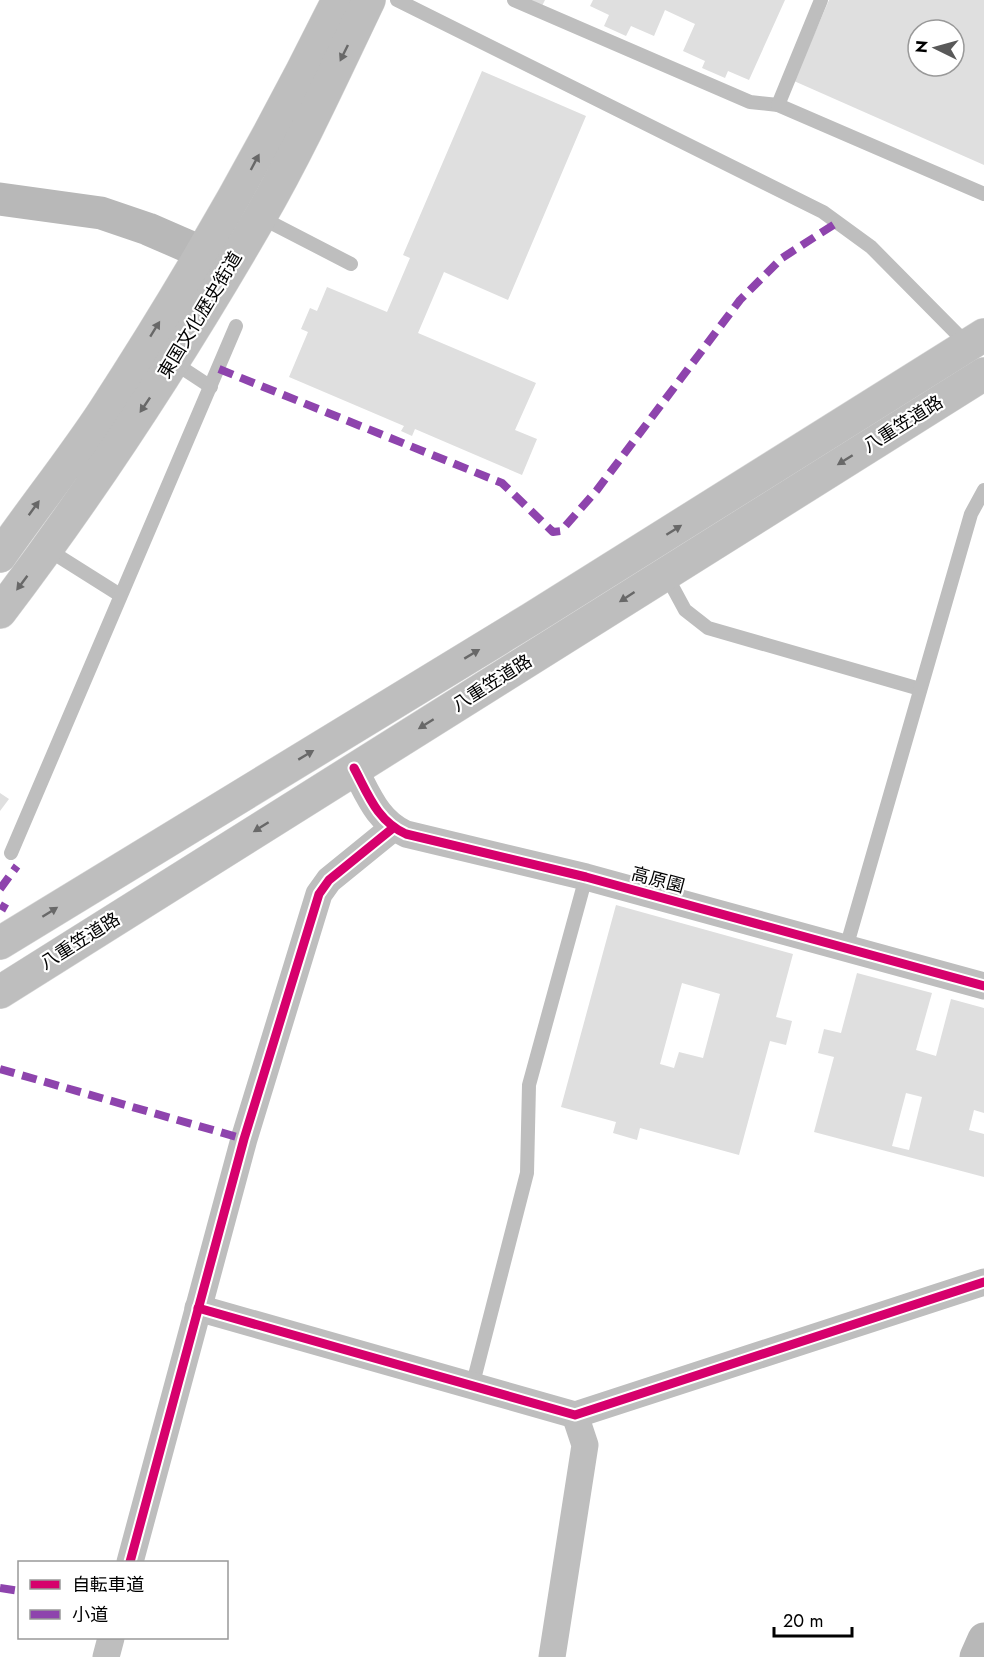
<svg xmlns="http://www.w3.org/2000/svg" width="984" height="1657" font-family="Jost,'Noto Sans JP',sans-serif">
<rect width="100%" height="100%" fill="#fff"/>
<g fill="#dfdfdf" fill-rule="evenodd">
<polygon points="529,0 545,0 542,6"/>
<polygon points="593,0 785,0 749,80 728,71 725,78 702,68 705,61 683,51 695,24 665,10 654,36 631,26 626,36 604,26 609,15 590,6"/>
<path d="M829,0H984V165L794,81ZM918,30H954V66H918Z"/>
<polygon points="482,71 586,116 508,300 444,272 418,333 536,383 515,430 537,439 522,475 415,429 412,436 401,431 404,426 289,377 308,332 301,329 310,308 317,311 327,287 387,312 410,258 403,255"/>
<polygon points="0,793 9,799 0,811"/>
<path d="M616,905L793,954L776,1017L792,1021L786,1045L770,1041L739,1155L640,1128L637,1140L613,1133L616,1122L561,1107ZM682,983L720,994L703,1058L679,1052L674,1068L660,1064Z"/>
<path d="M857,973L932,993L916,1050L936,1056L951,999L984,1008V1113L974,1110L969,1130L984,1134V1177L814,1132L834,1057L818,1053L824,1029L841,1033ZM906,1093L922,1097L909,1150L892,1146Z"/>
</g>
<g fill="none" stroke-linecap="round" stroke-linejoin="round">
<g stroke="#dbdbdb" stroke-width="34">
<g id="highway">
<path d="M0,556C34,507 71,461 104,411C190,279 268,142 338,0"/>
<path d="M0,612C95,487 181,354 259,219C300,148 334,73 369,0"/>
<polyline points="0,943 531,619 984,335"/>
<polyline points="0,992 984,374"/>
</g>
</g>
<g stroke="#bebebe" stroke-width="14">
<polyline points="397,0 823,212 871,247 968,345"/>
<polyline points="514,0 750,102 778,105 984,194"/>
<polyline points="778,105 821,0"/>
<polyline points="260,217 351,264"/>
<polyline points="173,362 211,387"/>
<polyline points="47,549 120,595"/>
<polyline points="665,573 685,610 708,628 920,689"/>
<polyline points="11,853 236,326"/>
<polyline points="846,948 971,514 984,490"/>
<polyline points="472,1387 527,1173 529,1085 586,877"/>
</g>
<g stroke="#bebebe" stroke-width="27">
<path d="M354,768C368,794 377,821 406,834L586,877L984,986"/>
<polyline points="198,1308 575,1415 984,1282"/>
<polyline points="130,1562 244,1139 319,894 329,880 393,828"/>
<polyline points="106,1657 111,1638"/>
<polyline points="552,1657 585,1445 575,1415"/>
</g>
<g stroke="#b8b8b8" stroke-width="33">
<polyline points="0,199 101,213 148,229 226,263"/>
<polyline points="976,1657 984,1639"/>
</g>
<use href="#highway" stroke="#bebebe" stroke-width="33"/>
<g stroke="#8e44ad" stroke-width="8" stroke-dasharray="15 8" stroke-linecap="butt">
<polyline points="219,369 502,483 553,532 561,531 597,490 740,300 782,258 838,222"/>
<polyline points="0,889 17,866"/>
<polyline points="0,905 7,909"/>
<polyline points="0,1069 244,1139"/>
<polyline points="0,1588 20,1591"/>
</g>
<g stroke="#fff" stroke-width="13">
<g id="cycleway">
<path d="M354,768C368,794 377,821 406,834L586,877L984,986"/>
<polyline points="198,1308 575,1415 984,1282"/>
<polyline points="130,1562 244,1139 319,894 329,880 393,828"/>
</g>
</g>
<use href="#cycleway" stroke="#d6006c" stroke-width="9"/>
</g>
<defs><path id="oneway-solid" d="M-6-.8H1V-3.2L6.5 0L1 3.2V.8H-6Z" transform="scale(1.5)"/></defs>
<g fill="#686868">
<use href="#oneway-solid" transform="translate(344 53) rotate(116)"/>
<use href="#oneway-solid" transform="translate(255 162) rotate(-62)"/>
<use href="#oneway-solid" transform="translate(155 329) rotate(-58)"/>
<use href="#oneway-solid" transform="translate(145 405) rotate(124)"/>
<use href="#oneway-solid" transform="translate(845 460) rotate(148)"/>
<use href="#oneway-solid" transform="translate(34 508) rotate(-54)"/>
<use href="#oneway-solid" transform="translate(674 530) rotate(-32)"/>
<use href="#oneway-solid" transform="translate(22 583) rotate(127)"/>
<use href="#oneway-solid" transform="translate(627 597) rotate(147)"/>
<use href="#oneway-solid" transform="translate(472 654) rotate(-31)"/>
<use href="#oneway-solid" transform="translate(426 724) rotate(148)"/>
<use href="#oneway-solid" transform="translate(306 755) rotate(-31)"/>
<use href="#oneway-solid" transform="translate(261 827) rotate(148)"/>
<use href="#oneway-solid" transform="translate(50 912) rotate(-32)"/>
</g>
<g text-anchor="middle" stroke-width="4.5" stroke-linejoin="round" paint-order="stroke">
<g font-size="18" fill="#000" stroke="#fff">
<text transform="translate(200 315) rotate(-59)" y="6">東国文化歴史街道</text>
<text transform="translate(903 424) rotate(-32)" y="6">八重笠道路</text>
<text transform="translate(492 683) rotate(-32)" y="6">八重笠道路</text>
<text transform="translate(658 880) rotate(15)" y="6">高原園</text>
<text transform="translate(80 941) rotate(-32)" y="6">八重笠道路</text>
</g>
</g>
<rect x="18" y="1561" width="210" height="78" fill="#ffffff" stroke="#999999" stroke-width="1.5"/>
<rect x="30" y="1580" width="30" height="9" fill="#d6006c" stroke="#999999" stroke-width="1.5"/>
<text x="72" y="1591" font-size="18" fill="#000000">自転車道</text>
<rect x="30" y="1610" width="30" height="9" fill="#8e44ad" stroke="#999999" stroke-width="1.5"/>
<text x="72" y="1621" font-size="18" fill="#000000">小道</text>
<g transform="translate(936 48) rotate(275)"><circle r="28" fill="#ffffff" stroke="#999999" stroke-width="1.5"/>
<path d="M0-4.5L10 22L0 15L-10 22Z" fill="#595959"/>
<text y="-9" font-size="16" font-weight="bold" text-anchor="middle" fill="#000000">N</text>
</g>
<path d="M774 1627v9h78v-9" fill="none" stroke="#000000" stroke-width="3"/>
<text x="783" y="1627" font-size="18" fill="#000000" stroke="#ffffff" stroke-width="4.5" paint-order="stroke">20 m</text>
</svg>
